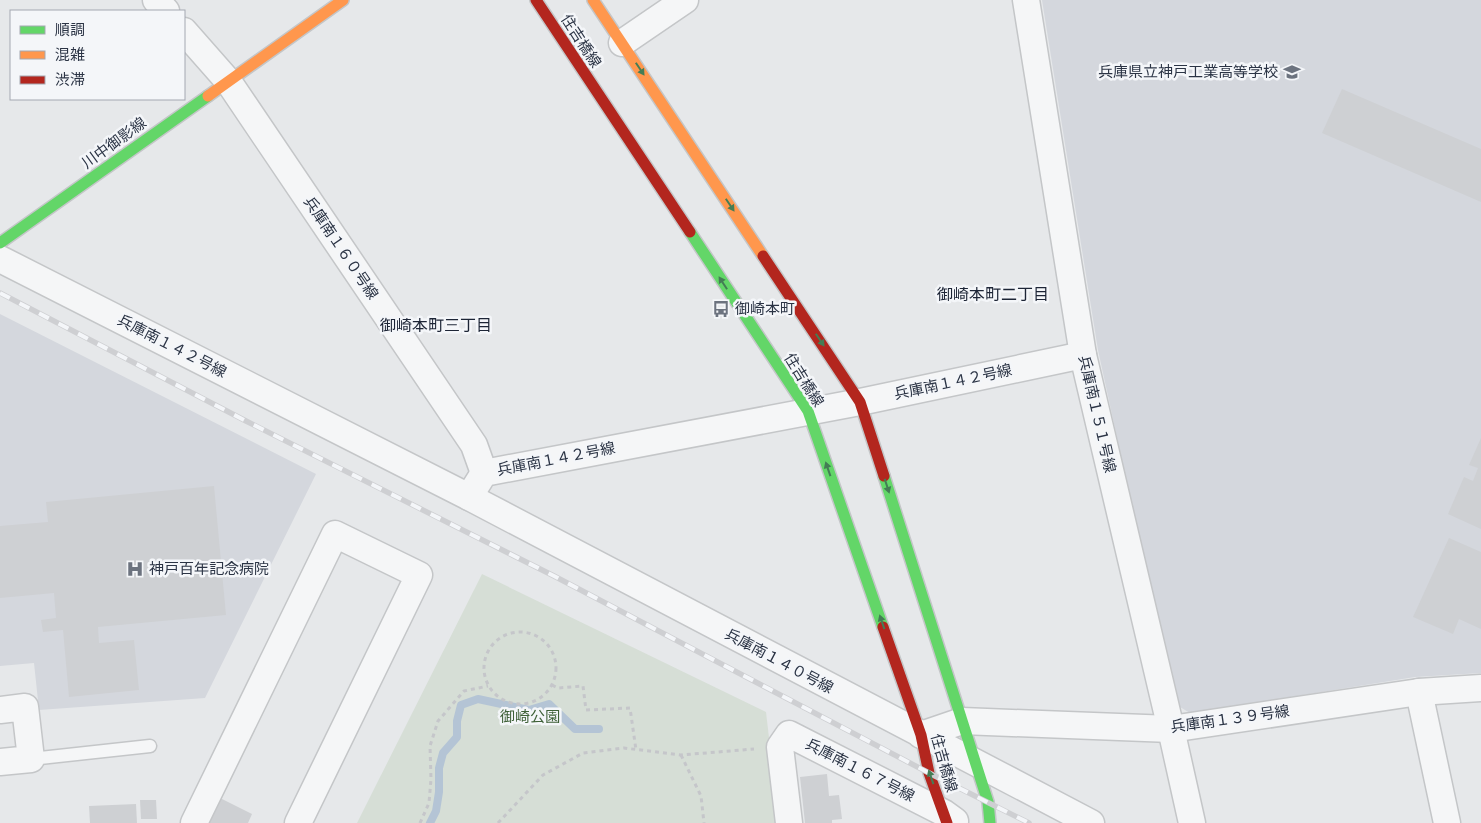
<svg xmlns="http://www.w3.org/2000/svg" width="1481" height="823" font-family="'Alegreya Sans','Noto Sans JP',sans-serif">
<rect width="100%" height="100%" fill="#e6e8ea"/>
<g fill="#d4d7dd">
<polygon points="1042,0 1481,0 1481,673 1415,677 1190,713 1175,704 1098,350"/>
<polygon points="0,314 316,474 205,698 39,710 34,663 0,666"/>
</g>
<polygon fill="#d6ded6" points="482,574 766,712 779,823 357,823"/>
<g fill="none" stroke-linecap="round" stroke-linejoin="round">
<polyline stroke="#b4c4d5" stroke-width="8" points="430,823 436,811 439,792 439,768 443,753 457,737 457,721 461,705 478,699 529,710 549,704 575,729 599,729"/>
</g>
<g fill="#ced0d3">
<polygon points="1342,89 1481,149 1481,202 1322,133"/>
<polygon points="1481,438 1481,529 1448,514 1464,477 1473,481 1478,468 1469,465"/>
<polygon points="214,486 226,615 98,627 99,643 134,640 139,690 69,697 63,630 43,632 41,620 56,618 54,593 0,598 0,526 48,522 46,502"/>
<polygon points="1449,538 1481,552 1481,629 1459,619 1453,634 1413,617"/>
<polygon points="827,774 829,796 839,795 842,819 832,820 832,823 805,823 800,777"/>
<polygon points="218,797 252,814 248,823 205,823"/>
<polygon points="140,800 156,800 157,819 141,819"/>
<polygon points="136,804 137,823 90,823 89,806"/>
</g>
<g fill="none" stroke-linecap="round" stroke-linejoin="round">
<g stroke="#c4c6c8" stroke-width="15">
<polyline id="lane" points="31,759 150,746"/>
</g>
<g stroke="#c4c6c8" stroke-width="29">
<g id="street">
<polyline points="156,0 166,11"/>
<polyline points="1026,0 1083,355 1171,729 1192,823"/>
<polyline points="184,31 228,81 474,445 484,473"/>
<polyline points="622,43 685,0"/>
<polyline points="0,259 469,497 484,473 860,402 1083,355"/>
<polyline points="469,497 1091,823"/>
<polyline points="1419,692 1447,823"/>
<polyline points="0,710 25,707 31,759 0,762"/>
<polyline points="921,735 962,721 1171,729 1419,692 1481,688"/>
<polyline points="194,823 335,534 419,575 298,823"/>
<polyline points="789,823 780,747 789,734 944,813 955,821"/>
</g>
</g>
<g stroke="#c4c6c8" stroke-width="14">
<g id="fast">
<polyline points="690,232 808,411 883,627"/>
<polyline points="0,243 208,96"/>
<polyline points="884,476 988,802 990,823"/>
</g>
</g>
<g stroke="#c4c6c8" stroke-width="14">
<g id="slow">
<polyline points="593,0 763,256"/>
<polyline points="208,96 343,0"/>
</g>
</g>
<g stroke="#c4c6c8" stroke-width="14">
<g id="jam">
<polyline points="536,0 690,232"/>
<polyline points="763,256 860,402 884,476"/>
<polyline points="883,627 921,735 929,773 947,823"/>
</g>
</g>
<g stroke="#c5c6ca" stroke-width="3" stroke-dasharray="4 4" stroke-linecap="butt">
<circle cx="520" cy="668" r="36"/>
<polyline points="552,685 558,688 583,686 586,710 630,708 636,750"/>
<polyline points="681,755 701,796 704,823"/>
<polyline points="420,823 429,803 431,779 430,746 438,721 464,691 488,686"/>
<polyline points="498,823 543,775 583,753 624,748 681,755 754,749"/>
</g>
<use href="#lane" stroke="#f5f6f7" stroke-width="12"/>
<use href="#street" stroke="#f5f6f7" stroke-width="26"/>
<use href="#fast" stroke="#63d668" stroke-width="11"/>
<use href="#slow" stroke="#ff974d" stroke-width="11"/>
<use href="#jam" stroke="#b3261e" stroke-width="11"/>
<g stroke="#cecfd2" stroke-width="5.5">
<polyline id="rail" points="0,293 246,421 554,576 929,773 1029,823"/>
</g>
<use href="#rail" stroke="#f4f6f9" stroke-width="4" stroke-dasharray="11" stroke-linecap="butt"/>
</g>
<defs><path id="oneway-solid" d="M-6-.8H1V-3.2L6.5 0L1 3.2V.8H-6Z" transform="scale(1.25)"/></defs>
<g fill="#447d55">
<use href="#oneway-solid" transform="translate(640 69) rotate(56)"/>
<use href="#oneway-solid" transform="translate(730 205) rotate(56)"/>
<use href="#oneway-solid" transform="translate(723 283) rotate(-123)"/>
<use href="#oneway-solid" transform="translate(820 340) rotate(56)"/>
<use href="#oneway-solid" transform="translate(828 469) rotate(-109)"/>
<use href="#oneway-solid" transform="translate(887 486) rotate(72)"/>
<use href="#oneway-solid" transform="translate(882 622) rotate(-109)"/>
<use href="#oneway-solid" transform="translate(931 777) rotate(-109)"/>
</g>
<defs>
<g id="school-bare" transform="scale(1.35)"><path d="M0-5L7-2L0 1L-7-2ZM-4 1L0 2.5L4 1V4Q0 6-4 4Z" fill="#6c737f" stroke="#f4f6f9" stroke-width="2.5" paint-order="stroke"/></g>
<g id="bus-bare" transform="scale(1.35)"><path d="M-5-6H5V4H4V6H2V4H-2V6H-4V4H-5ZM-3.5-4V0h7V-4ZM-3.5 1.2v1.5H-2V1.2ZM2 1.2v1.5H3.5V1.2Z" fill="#6c737f" stroke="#f4f6f9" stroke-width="2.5" paint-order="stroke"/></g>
<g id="hospital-bare" transform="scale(1.35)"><path d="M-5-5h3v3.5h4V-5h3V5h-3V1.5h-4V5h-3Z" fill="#6c737f" stroke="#f4f6f9" stroke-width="2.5" paint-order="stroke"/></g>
</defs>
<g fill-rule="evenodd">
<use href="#school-bare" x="1292" y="72"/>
<use href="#bus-bare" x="721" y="309"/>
<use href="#hospital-bare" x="135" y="569"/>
</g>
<g text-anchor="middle" stroke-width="5" stroke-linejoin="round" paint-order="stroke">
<g font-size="15" fill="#2b3445" stroke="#f4f6f9">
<text transform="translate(581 41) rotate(57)" y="5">住吉橋線</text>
<text transform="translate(114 143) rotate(-36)" y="5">川中御影線</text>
<text transform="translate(341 248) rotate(56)" y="5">兵庫南１６０号線</text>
<text transform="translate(172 346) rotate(27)" y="5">兵庫南１４２号線</text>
<text transform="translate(804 380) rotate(58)" y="5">住吉橋線</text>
<text transform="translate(953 382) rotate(-12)" y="5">兵庫南１４２号線</text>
<text transform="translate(1097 414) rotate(77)" y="5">兵庫南１５１号線</text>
<text transform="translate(556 459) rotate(-11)" y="5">兵庫南１４２号線</text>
<text transform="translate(779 661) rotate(28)" y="5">兵庫南１４０号線</text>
<text transform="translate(1230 719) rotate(-8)" y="5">兵庫南１３９号線</text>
<text transform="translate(944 763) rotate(74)" y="5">住吉橋線</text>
<text transform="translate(860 770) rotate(27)" y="5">兵庫南１６７号線</text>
</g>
<g font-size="15" fill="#2b3445" stroke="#f4f6f9" text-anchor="start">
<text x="1278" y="77" text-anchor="end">兵庫県立神戸工業高等学校</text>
<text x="735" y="314">御崎本町</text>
<text x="149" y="574">神戸百年記念病院</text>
</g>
<g font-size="15" fill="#3f6138" stroke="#f4f6f9">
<text x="530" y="722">御崎公園</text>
</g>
<g font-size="16" fill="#1d2536" stroke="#f4f6f9">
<text x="993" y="300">御崎本町二丁目</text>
<text x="436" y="331">御崎本町三丁目</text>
</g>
</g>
<rect x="10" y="10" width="175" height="90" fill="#f4f6f9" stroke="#a4a8b1"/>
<rect x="20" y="26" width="25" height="8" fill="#63d668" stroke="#a4a8b1"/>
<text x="55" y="35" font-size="15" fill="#2b3445">順調</text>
<rect x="20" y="51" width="25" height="8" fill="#ff974d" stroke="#a4a8b1"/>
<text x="55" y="60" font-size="15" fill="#2b3445">混雑</text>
<rect x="20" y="76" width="25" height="8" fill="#b3261e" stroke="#a4a8b1"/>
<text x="55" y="85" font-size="15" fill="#2b3445">渋滞</text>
</svg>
